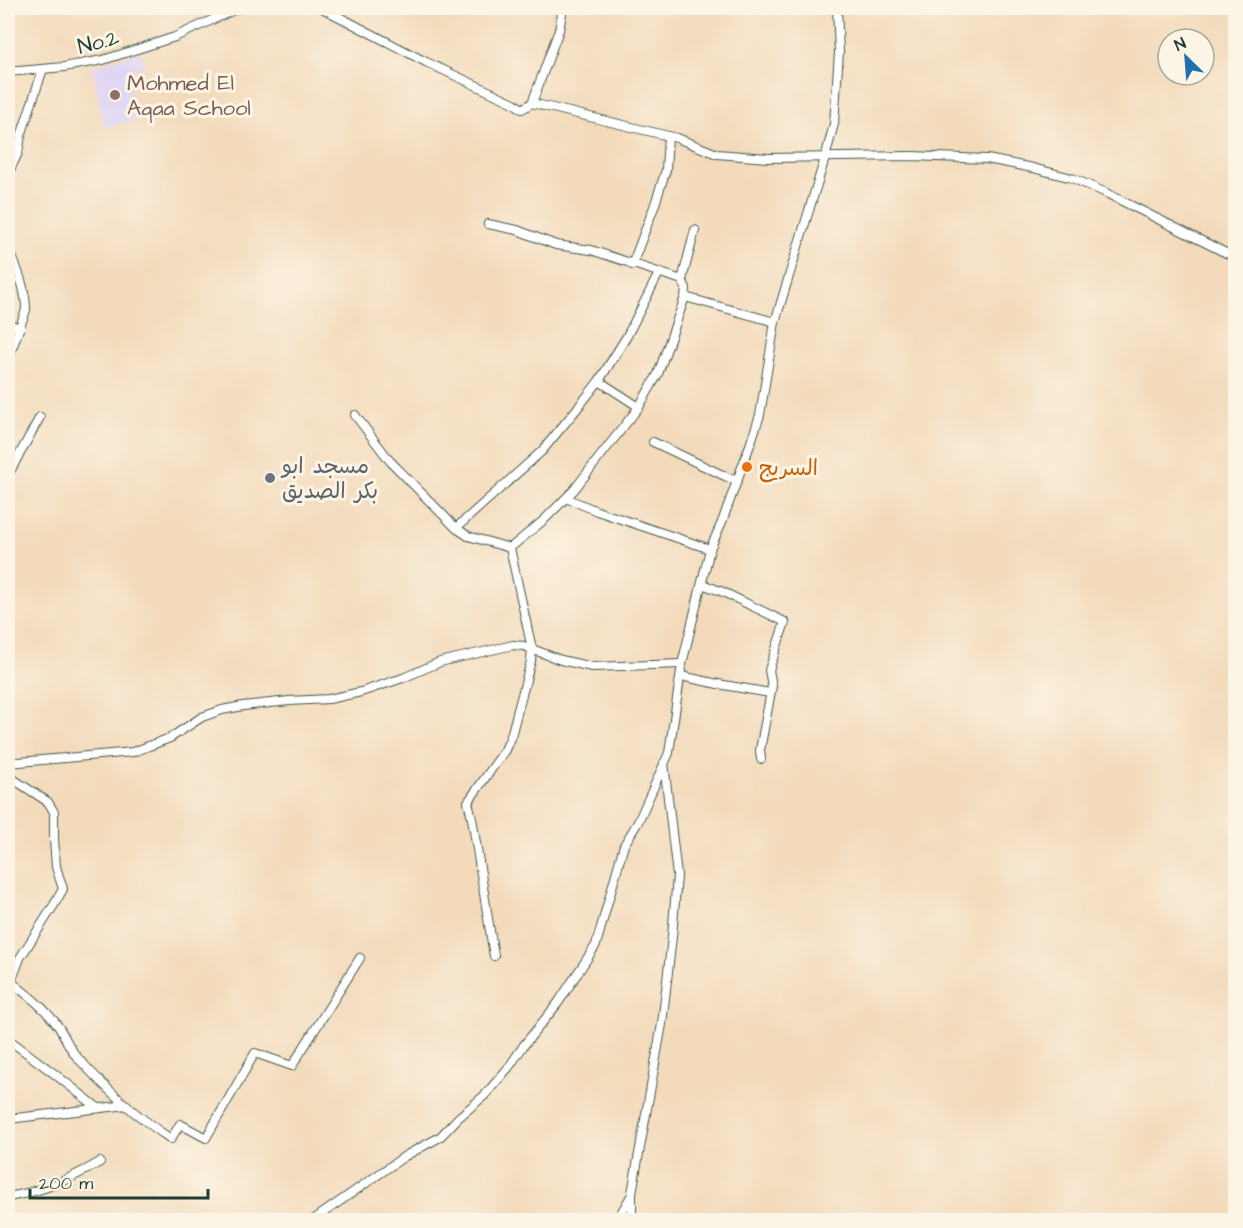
<svg xmlns="http://www.w3.org/2000/svg" width="1243" height="1228" font-family="'Architects Daughter','Playpen Sans Arabic',sans-serif">
<rect width="100%" height="100%" fill="#fcf5e5"/>
<filter id="ink" filterUnits="userSpaceOnUse"><feTurbulence type="fractalNoise" baseFrequency=".0167" numOctaves="2"/><feDisplacementMap in="SourceGraphic" scale="12" xChannelSelector="R" yChannelSelector="G"/><feConvolveMatrix kernelMatrix="1 2 1 2 8 2 1 2 1" color-interpolation-filters="sRGB"/></filter>
<filter id="wash" filterUnits="userSpaceOnUse"><feTurbulence type="fractalNoise" baseFrequency=".008" numOctaves="4" result="noise"/><feDisplacementMap in="SourceGraphic" scale="24" xChannelSelector="R" yChannelSelector="G"/><feGaussianBlur stdDeviation="1.35" result="paint"/><feColorMatrix in="noise" values="0 0 0 0 0 0 0 0 0 0 0 0 0 0 0 0 0 1.4 0 .05"/><feComposite in="paint" operator="in"/></filter>
<g filter="url(#wash)">
<rect width="100%" height="100%" fill="#f3dabb"/>
<polygon fill="#dfd5f5" points="140,51 145,66 126,71 138,119 105,128 92,67"/>
</g>
<g filter="url(#ink)">
<g fill="none" stroke-linecap="round" stroke-linejoin="round">
<g stroke="#3f5548" stroke-width="10">
<g id="street">
<polyline points="322,8 426,62 514,103 522,109 532,103 677,138 717,154 768,158 912,156 987,159 1033,168 1072,178 1104,192 1236,258"/>
<polyline points="8,72 64,67 103,60 175,37 238,8"/>
<polyline points="532,103 559,30 563,8 561,8"/>
<polyline points="8,174 18,153 21,136 43,69"/>
<polyline points="488,224 517,230 556,245 591,250 682,280 686,288 685,297 775,322"/>
<path d="M8,246C16,267 26,287 26,310L8,359"/>
<polyline points="632,265 654,207 666,170 668,136"/>
<polyline points="682,280 695,230"/>
<polyline points="8,324 20,328"/>
<polyline points="599,381 639,407"/>
<polyline points="355,415 390,461 456,528 468,536 510,548 532,649 531,661 511,736 505,750 468,802 472,818 494,956"/>
<polyline points="653,442 729,478 738,479"/>
<polyline points="8,475 40,417"/>
<polyline points="566,498 597,511 710,549"/>
<polyline points="456,528 542,451 576,410 599,381 627,336 659,273"/>
<polyline points="510,548 544,520 573,491 639,407 658,374 685,297"/>
<polyline points="702,584 723,592 785,622 769,670 772,686 760,750 761,759"/>
<polyline points="681,676 718,684 770,693"/>
<polyline points="8,763 133,752 170,738 202,717 222,710 243,706 289,701 329,699 361,692 403,678 440,662 513,645 524,646 561,660 592,667 682,664"/>
<polyline points="8,773 10,777 48,802 54,812 54,839 56,867 63,889 54,905 20,958 8,990"/>
<path d="M11,982C28,995 45,1008 58,1026C65,1036 69,1048 77,1057C105,1088 137,1117 171,1139L180,1124L206,1138L255,1053L292,1066L360,958"/>
<polyline points="8,1039 56,1075 98,1108"/>
<polyline points="8,1119 127,1105"/>
<path d="M8,1197C43,1191 69,1180 100,1162"/>
<polyline points="313,1220 405,1156 440,1137 458,1118 485,1095 509,1067 524,1045 558,1003 596,945 624,845 638,822 669,753 682,664 710,549 722,522 750,445 760,415 775,322 825,158 834,124 839,52 837,8"/>
<polyline points="617,1220 631,1196"/>
<polyline points="632,1220 632,1193 662,1024 672,937 677,876 664,763"/>
</g>
</g>
<use href="#street" stroke="#fff" stroke-width="8"/>
</g>
</g>
<circle fill="#8d6e63" stroke="#fcf5e5" stroke-width="2" cx="115" cy="95" r="6"/>
<circle fill="#e8710a" stroke="#fcf5e5" stroke-width="2" cx="747" cy="467" r="6"/>
<circle fill="#6b7280" stroke="#fcf5e5" stroke-width="2" cx="270" cy="478" r="6"/>
<g text-anchor="middle" stroke-width="6" stroke-linejoin="round" paint-order="stroke">
<g font-size="22" fill="#1f3d34" stroke="#fcf5e5">
<text transform="translate(98 41) rotate(-14)" y="8">No.2</text>
</g>
<g font-size="22" fill="#785e54" stroke="#fcf5e5" text-anchor="start">
<text x="127" y="90">Mohmed El<tspan x="127" dy="25">Aqaa School</tspan></text>
</g>
<g font-size="22" fill="#5b616d" stroke="#fcf5e5" text-anchor="start">
<text x="282" y="473">مسجد ابو<tspan x="282" dy="25">بكر الصديق</tspan></text>
</g>
<g font-size="22" fill="#c56008" stroke="#fcf5e5" text-anchor="start">
<text x="759" y="475">السريج</text>
</g>
</g>
<rect width="1243" height="1228" fill="none" stroke="#fcf5e5" stroke-width="30"/>
<g transform="translate(1186 57) rotate(335)"><circle r="28" fill="#fcf5e5" stroke="#a4ab9e" stroke-width="1.5"/>
<path d="M0-4.5L10 22L0 15L-10 22Z" fill="#1f6fb2"/>
<text y="-9" font-size="16" font-weight="bold" text-anchor="middle" fill="#1f3d34">N</text>
</g>
<path d="M30 1189v9h178v-9" fill="none" stroke="#1f3d34" stroke-width="3"/>
<text x="39" y="1189" font-size="18" fill="#1f3d34" stroke="#fcf5e5" stroke-width="4.5" paint-order="stroke">200 m</text>
</svg>
